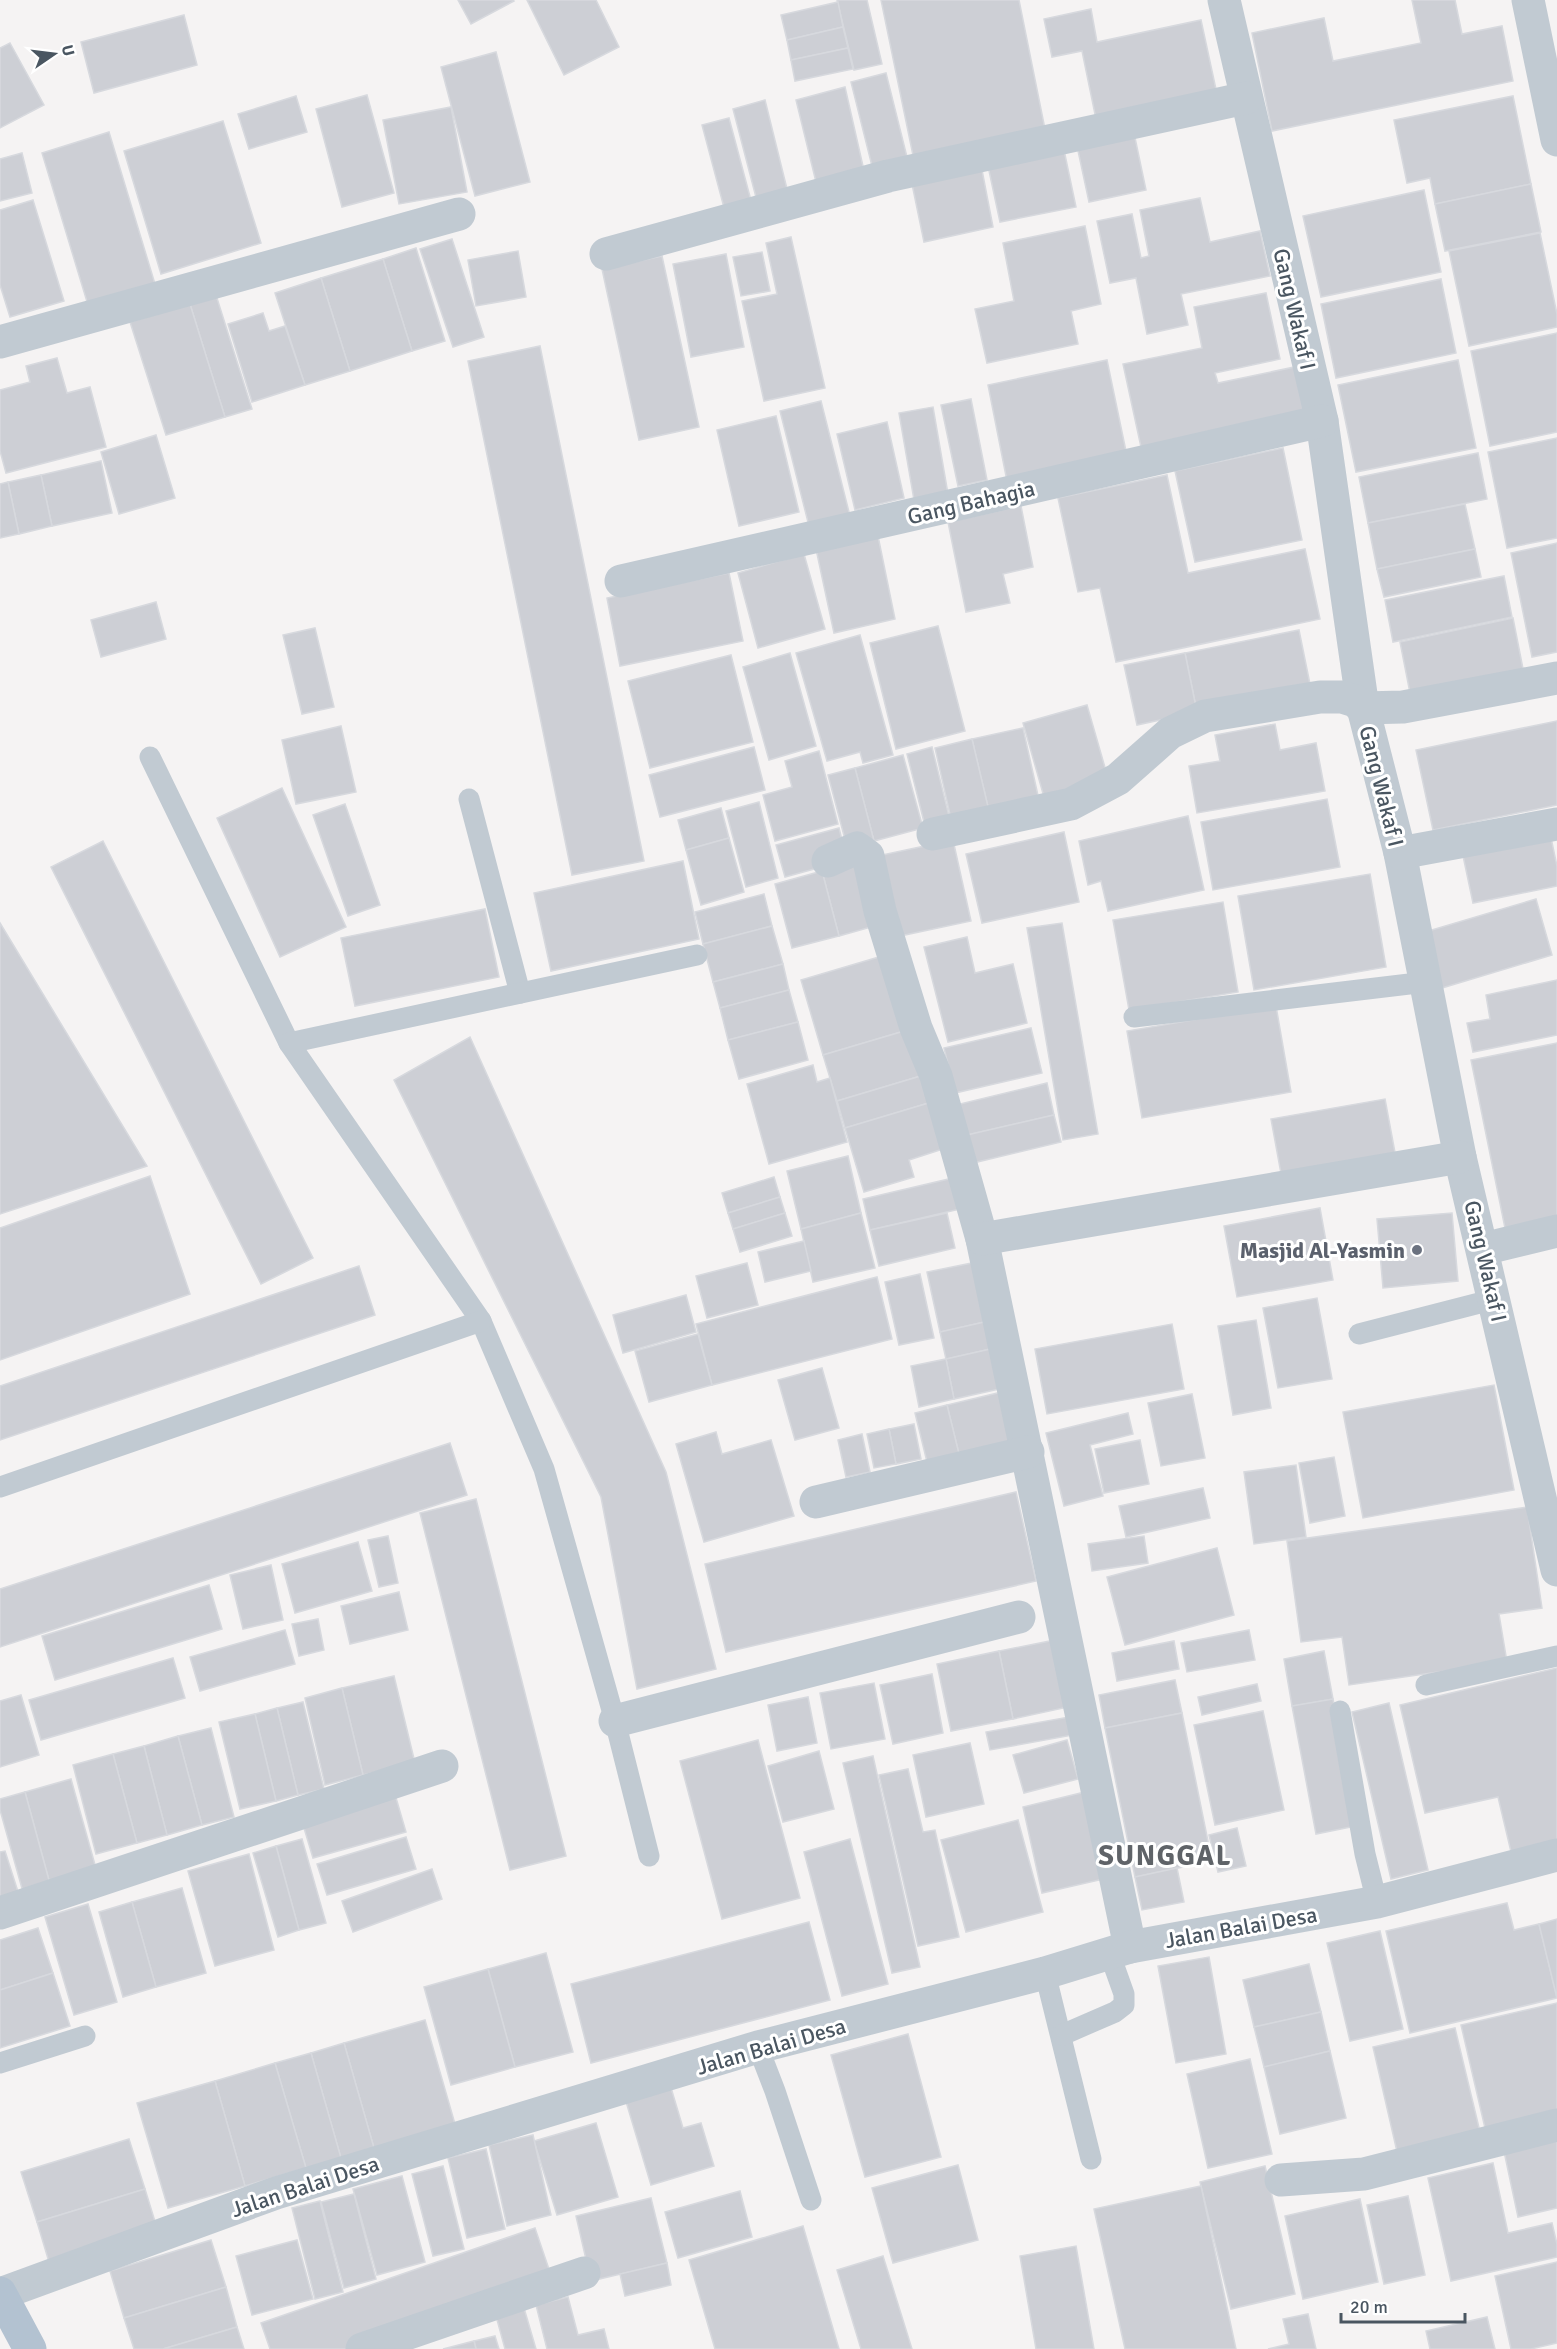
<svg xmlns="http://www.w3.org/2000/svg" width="1557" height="2349" font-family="Signika,sans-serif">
<rect width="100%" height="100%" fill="#f5f3f3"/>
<g fill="#cdcfd5" stroke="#d7d9de" stroke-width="1.5">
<polygon points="458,0 513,0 514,1 471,24"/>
<polygon points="527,0 596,0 619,47 564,75"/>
<polygon points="837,0 867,0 882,64 854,70"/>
<polygon points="881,0 1019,0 1047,139 915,165"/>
<polygon points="1412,0 1455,0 1462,34 1502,26 1513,81 1272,131 1252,33 1324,18 1333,61 1421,43"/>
<polygon points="838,2 843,27 787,40 781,15"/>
<polygon points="1091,9 1097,42 1201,20 1217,94 1096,119 1082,51 1052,57 1044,19"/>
<polygon points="184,15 197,65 94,93 81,42"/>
<polygon points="843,27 848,48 791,60 787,40"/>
<polygon points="10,43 44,105 0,128 0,48"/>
<polygon points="848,48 853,69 795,81 791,60"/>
<polygon points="496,52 530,182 475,196 441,67"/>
<polygon points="886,73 910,169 875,178 851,82"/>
<polygon points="845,87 865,175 817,186 796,100"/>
<polygon points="367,95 394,193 342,207 316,109"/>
<polygon points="296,96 307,132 249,149 238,114"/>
<polygon points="1513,96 1531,184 1435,204 1430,178 1407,183 1394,120"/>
<polygon points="765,100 789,197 758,205 733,109"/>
<polygon points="451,107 467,192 399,204 383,120"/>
<polygon points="729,118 753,208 726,215 702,125"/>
<polygon points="223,121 261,243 161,274 124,151"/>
<polygon points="109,132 155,284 88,305 42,153"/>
<polygon points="1134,133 1146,190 1089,202 1077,146"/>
<polygon points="1064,150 1076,207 1000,222 988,166"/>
<polygon points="22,153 32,193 0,201 0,159"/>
<polygon points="982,170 993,227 924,242 912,184"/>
<polygon points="1531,184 1541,232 1445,251 1435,204"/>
<polygon points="1424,190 1441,272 1321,297 1303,216"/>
<polygon points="1200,198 1210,242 1260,231 1270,276 1181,294 1188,325 1147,334 1136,278 1110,283 1097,221 1132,214 1141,258 1149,256 1140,210"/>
<polygon points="33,200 64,301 10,317 0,285 0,210"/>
<polygon points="1085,226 1101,304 1071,311 1078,344 987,363 975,309 1014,301 1003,243"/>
<polygon points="1540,233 1557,314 1557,327 1469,346 1449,251"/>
<polygon points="791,237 825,388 764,401 742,301 777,294 766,243"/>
<polygon points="452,239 484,337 453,347 420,249"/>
<polygon points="416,248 445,341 412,351 383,259"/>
<polygon points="518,251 526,297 476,306 468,260"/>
<polygon points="762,252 770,291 741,296 733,257"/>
<polygon points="726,254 744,347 691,357 673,264"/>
<polygon points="662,256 699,427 639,440 602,269"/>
<polygon points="383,259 412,351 350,371 321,278"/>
<polygon points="321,278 350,371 305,385 275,293"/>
<polygon points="1441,279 1456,353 1336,378 1321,304"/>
<polygon points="1266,293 1280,359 1215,373 1218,383 1304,365 1314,411 1141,447 1123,364 1202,348 1194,307"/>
<polygon points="216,295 252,409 225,417 190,304"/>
<polygon points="190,304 225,417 166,435 130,322"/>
<polygon points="263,313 269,331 285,326 305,385 252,402 228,324"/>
<polygon points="1557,333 1557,432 1490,446 1471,351"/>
<polygon points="540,346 644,861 572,875 468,361"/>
<polygon points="57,358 67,393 90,387 106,447 6,473 0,451 0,390 30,382 26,366"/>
<polygon points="1107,360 1127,456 1007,481 988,385"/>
<polygon points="1458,360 1476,448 1356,472 1338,385"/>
<polygon points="971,399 987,480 958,486 941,405"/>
<polygon points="821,401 852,524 811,534 780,411"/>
<polygon points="933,407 948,494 914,500 899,413"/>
<polygon points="776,416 799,512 739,526 717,430"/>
<polygon points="887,422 904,498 855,510 837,434"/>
<polygon points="156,435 175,498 119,514 101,452"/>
<polygon points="1557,438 1557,538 1507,548 1488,452"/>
<polygon points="1283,448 1302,540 1195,562 1175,471"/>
<polygon points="1478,453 1487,499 1368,523 1359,477"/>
<polygon points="101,461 112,513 52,526 41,475"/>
<polygon points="41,475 52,526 19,534 8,482"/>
<polygon points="1167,475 1188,573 1305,549 1320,619 1116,662 1100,588 1078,592 1058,498"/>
<polygon points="8,482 19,534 0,538 0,484"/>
<polygon points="1465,504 1475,549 1377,569 1368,523"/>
<polygon points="1021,506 1033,567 1003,574 1010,603 966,612 948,522"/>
<polygon points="878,536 895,619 834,633 816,549"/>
<polygon points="1557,543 1557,652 1532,657 1511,553"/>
<polygon points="1475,549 1481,577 1384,597 1377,569"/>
<polygon points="804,554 825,629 758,648 738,573"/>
<polygon points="729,573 743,641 620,666 607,598"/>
<polygon points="1504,576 1512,617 1393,642 1385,600"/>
<polygon points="156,602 166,639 101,657 91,620"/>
<polygon points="1513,618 1524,674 1411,698 1400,642"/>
<polygon points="938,626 965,731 896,749 870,643"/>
<polygon points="315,628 334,707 302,714 283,635"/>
<polygon points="1299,630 1311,689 1197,712 1185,653"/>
<polygon points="860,635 893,755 863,763 860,752 827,761 796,653"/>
<polygon points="790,653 816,746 769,760 743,667"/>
<polygon points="1185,653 1197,712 1137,725 1124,665"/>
<polygon points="731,655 753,742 650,768 628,681"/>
<polygon points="1087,705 1108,778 1044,797 1023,723"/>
<polygon points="1557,721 1557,805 1433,830 1416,750"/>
<polygon points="1275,724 1280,750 1316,743 1325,791 1197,813 1189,766 1220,761 1215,735"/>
<polygon points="341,726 356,792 296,804 282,740"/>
<polygon points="1023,728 1039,800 989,811 972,739"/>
<polygon points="972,739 989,811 951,819 935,748"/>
<polygon points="754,747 765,790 660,817 649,775"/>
<polygon points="932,747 950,820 925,826 907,754"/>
<polygon points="819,751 838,824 775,841 763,795 792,787 785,761"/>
<polygon points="903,755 923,828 874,841 855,768"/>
<polygon points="855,768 874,841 847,847 828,775"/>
<polygon points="282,788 346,927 280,957 217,818"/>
<polygon points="1327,799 1340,867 1213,890 1201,822"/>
<polygon points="759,802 778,878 746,887 726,811"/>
<polygon points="345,804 380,905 348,916 313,815"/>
<polygon points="721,808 729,838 686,850 678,820"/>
<polygon points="1188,816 1204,890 1108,911 1101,881 1088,885 1079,841"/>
<polygon points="839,828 847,860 785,877 776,845"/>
<polygon points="1064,832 1079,902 982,923 966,854"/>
<polygon points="1550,833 1557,866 1557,886 1473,903 1462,851"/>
<polygon points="729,838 744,892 701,905 686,850"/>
<polygon points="953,840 971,921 900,936 882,855"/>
<polygon points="103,841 313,1258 261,1284 51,867"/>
<polygon points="860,860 878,925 839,936 822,871"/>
<polygon points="683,861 699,939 551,971 534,893"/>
<polygon points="822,871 839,936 792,948 775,884"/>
<polygon points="1370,874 1386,967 1254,990 1238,896"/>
<polygon points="764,894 772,926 703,944 695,912"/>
<polygon points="1536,899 1552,955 1442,988 1425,932"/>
<polygon points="1223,902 1238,992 1129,1010 1113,920"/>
<polygon points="485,909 499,977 355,1006 341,938"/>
<polygon points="0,923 147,1166 0,1214"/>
<polygon points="1062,923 1098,1134 1063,1140 1027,928"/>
<polygon points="772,926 783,964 713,982 703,944"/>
<polygon points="967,937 975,973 1013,964 1027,1023 948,1042 924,947"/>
<polygon points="889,954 911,1029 823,1055 801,980"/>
<polygon points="783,964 789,990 720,1008 713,982"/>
<polygon points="1557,980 1557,1035 1473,1052 1467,1023 1490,1019 1486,995"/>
<polygon points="789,990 798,1022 728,1040 720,1008"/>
<polygon points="1276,1006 1291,1092 1142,1118 1127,1031"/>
<polygon points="798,1022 808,1060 739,1079 728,1040"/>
<polygon points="1031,1028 1042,1073 955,1093 944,1048"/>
<polygon points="911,1029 924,1075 837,1101 823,1055"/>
<polygon points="470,1037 666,1472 716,1669 637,1689 601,1497 394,1080"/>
<polygon points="1557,1043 1557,1217 1505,1228 1471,1060"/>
<polygon points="813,1065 817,1082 830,1078 847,1142 769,1164 747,1084"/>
<polygon points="924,1075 932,1102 845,1128 837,1101"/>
<polygon points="1047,1083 1054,1115 967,1135 960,1104"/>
<polygon points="1385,1099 1396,1158 1282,1179 1271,1119"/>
<polygon points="932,1102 946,1148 909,1160 914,1177 864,1192 845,1128"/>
<polygon points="1054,1115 1061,1142 973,1163 967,1135"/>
<polygon points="848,1156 861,1213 801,1229 787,1171"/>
<polygon points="150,1176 190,1294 0,1360 0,1228"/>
<polygon points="774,1177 780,1197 728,1213 722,1193"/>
<polygon points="953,1178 960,1209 870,1230 863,1199"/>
<polygon points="780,1197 785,1213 733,1229 728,1213"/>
<polygon points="1320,1208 1333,1280 1237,1297 1224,1226"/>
<polygon points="785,1213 792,1236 740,1252 733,1229"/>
<polygon points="861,1213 875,1268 813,1282 801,1229"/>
<polygon points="947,1213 955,1248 879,1266 870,1230"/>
<polygon points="1452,1213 1458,1281 1383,1288 1377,1219"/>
<polygon points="804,1241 811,1271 765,1282 758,1252"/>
<polygon points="977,1262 989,1321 940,1332 927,1272"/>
<polygon points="747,1263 758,1305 707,1318 696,1276"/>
<polygon points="359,1266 375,1315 0,1440 0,1386"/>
<polygon points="920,1274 934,1338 899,1345 885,1282"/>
<polygon points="877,1277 892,1339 712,1385 696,1324"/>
<polygon points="686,1295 696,1332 623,1353 613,1315"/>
<polygon points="1317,1298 1332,1379 1278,1388 1263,1308"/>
<polygon points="1256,1320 1271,1408 1233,1415 1218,1326"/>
<polygon points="989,1321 995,1348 946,1359 940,1332"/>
<polygon points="1172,1324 1184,1389 1047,1414 1035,1349"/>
<polygon points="698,1334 712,1385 649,1402 635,1351"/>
<polygon points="995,1348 1004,1388 954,1399 946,1359"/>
<polygon points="946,1359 954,1399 919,1407 911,1366"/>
<polygon points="822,1368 839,1428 795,1440 778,1380"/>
<polygon points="1494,1385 1514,1490 1363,1518 1343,1412"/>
<polygon points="1006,1391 1020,1448 961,1462 947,1405"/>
<polygon points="1192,1394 1205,1458 1161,1466 1148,1403"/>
<polygon points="947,1405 961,1462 929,1470 915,1413"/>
<polygon points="1128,1413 1133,1434 1090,1445 1103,1496 1064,1506 1046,1433"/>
<polygon points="914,1424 921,1459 896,1464 889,1429"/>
<polygon points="889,1429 896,1464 874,1468 867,1434"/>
<polygon points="716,1432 722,1454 771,1440 794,1516 704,1542 676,1444"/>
<polygon points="862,1434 870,1472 846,1477 838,1440"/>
<polygon points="1140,1440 1149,1484 1104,1493 1095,1449"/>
<polygon points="450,1443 467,1495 0,1647 0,1589"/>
<polygon points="1334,1457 1345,1516 1310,1523 1299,1463"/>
<polygon points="1296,1465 1306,1537 1254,1544 1244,1472"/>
<polygon points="1203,1488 1210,1518 1126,1537 1119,1506"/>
<polygon points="1016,1492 1036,1581 726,1652 705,1564"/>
<polygon points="476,1499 566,1856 510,1870 420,1513"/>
<polygon points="1527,1507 1542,1608 1499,1614 1507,1662 1349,1685 1342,1637 1301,1642 1287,1541"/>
<polygon points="388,1536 398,1583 379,1587 368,1540"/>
<polygon points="1144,1536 1148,1563 1092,1571 1088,1544"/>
<polygon points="358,1542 372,1591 295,1613 282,1564"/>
<polygon points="1217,1548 1234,1615 1125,1645 1107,1577"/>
<polygon points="271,1565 283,1620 243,1629 230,1575"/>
<polygon points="209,1585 222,1629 55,1680 42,1636"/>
<polygon points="399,1592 408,1630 350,1644 341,1606"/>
<polygon points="318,1619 324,1650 299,1656 292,1624"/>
<polygon points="285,1630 295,1664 200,1691 190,1657"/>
<polygon points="1249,1630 1255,1660 1187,1672 1181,1643"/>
<polygon points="1055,1640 1068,1707 1013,1719 999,1651"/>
<polygon points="1174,1641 1179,1669 1117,1681 1112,1653"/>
<polygon points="999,1651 1013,1719 951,1731 937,1664"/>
<polygon points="1324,1651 1333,1699 1292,1706 1284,1659"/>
<polygon points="173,1658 185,1698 41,1740 29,1700"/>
<polygon points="1557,1668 1557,1845 1512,1856 1498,1797 1425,1813 1400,1705"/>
<polygon points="932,1674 943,1733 893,1744 880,1685"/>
<polygon points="394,1676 415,1763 363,1775 342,1688"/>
<polygon points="1175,1680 1182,1713 1105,1728 1099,1695"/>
<polygon points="874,1683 885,1739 831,1749 820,1693"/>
<polygon points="1257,1684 1261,1701 1202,1715 1198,1697"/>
<polygon points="342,1688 363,1775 325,1785 305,1698"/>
<polygon points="21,1695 39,1755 0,1767 0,1701"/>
<polygon points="808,1697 817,1743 777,1751 768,1705"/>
<polygon points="1333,1699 1356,1826 1316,1834 1292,1706"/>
<polygon points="303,1702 324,1789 298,1795 277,1708"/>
<polygon points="1389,1703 1428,1870 1391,1879 1352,1712"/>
<polygon points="277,1708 298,1795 276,1801 255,1714"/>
<polygon points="1263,1711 1284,1810 1215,1825 1194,1725"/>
<polygon points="1182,1713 1212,1861 1135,1877 1105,1728"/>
<polygon points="255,1714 276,1801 240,1809 219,1722"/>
<polygon points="1080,1715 1084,1733 990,1750 986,1732"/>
<polygon points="211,1728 234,1817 202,1825 178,1736"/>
<polygon points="178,1736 202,1825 167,1835 144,1746"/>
<polygon points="758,1740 800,1898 722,1919 680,1761"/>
<polygon points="1067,1740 1078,1779 1024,1793 1013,1755"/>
<polygon points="970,1743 984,1804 926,1817 913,1755"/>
<polygon points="144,1746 167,1835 137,1843 113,1754"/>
<polygon points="819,1751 834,1809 783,1822 768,1766"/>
<polygon points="113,1754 137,1843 96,1854 73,1765"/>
<polygon points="873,1756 920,1967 892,1973 843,1763"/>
<polygon points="908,1769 923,1832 935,1830 959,1937 918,1946 879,1775"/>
<polygon points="71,1779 97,1872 50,1884 25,1792"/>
<polygon points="394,1791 406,1832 313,1858 301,1818"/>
<polygon points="1089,1791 1108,1878 1042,1893 1023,1807"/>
<polygon points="25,1792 50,1884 23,1892 0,1810 0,1799"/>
<polygon points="1018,1820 1043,1912 966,1932 941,1840"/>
<polygon points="1237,1828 1246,1866 1218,1872 1209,1835"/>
<polygon points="406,1837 416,1869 327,1895 317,1864"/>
<polygon points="302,1839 326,1923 299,1930 276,1846"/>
<polygon points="850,1839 888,1984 842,1996 804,1852"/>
<polygon points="276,1846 299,1930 278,1937 253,1853"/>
<polygon points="5,1851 20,1898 0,1904 0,1852"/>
<polygon points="249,1854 274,1950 215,1966 188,1871"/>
<polygon points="1177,1868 1184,1902 1142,1910 1135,1877"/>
<polygon points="432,1869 442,1899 353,1932 342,1901"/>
<polygon points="182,1888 206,1973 156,1987 132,1902"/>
<polygon points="132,1902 156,1987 123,1997 99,1912"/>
<polygon points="1507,1903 1514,1930 1539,1924 1557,1998 1410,2033 1386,1931"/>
<polygon points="88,1904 117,2002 74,2015 45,1917"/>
<polygon points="1557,1919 1557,1998 1539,1924"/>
<polygon points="809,1922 830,2000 591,2063 571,1984"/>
<polygon points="38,1928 53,1973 0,1990 0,1940"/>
<polygon points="1380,1931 1403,2029 1350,2041 1327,1943"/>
<polygon points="546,1953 573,2052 515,2067 488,1969"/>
<polygon points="1209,1957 1226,2054 1176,2063 1158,1966"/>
<polygon points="1309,1964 1321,2012 1254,2027 1243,1980"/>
<polygon points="488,1969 515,2067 451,2085 424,1987"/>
<polygon points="53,1973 70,2026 0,2048 0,1990"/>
<polygon points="1557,2003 1557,2112 1485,2128 1461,2025"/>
<polygon points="1321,2012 1330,2051 1264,2067 1254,2027"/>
<polygon points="425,2020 455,2124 374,2148 344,2043"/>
<polygon points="1455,2028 1481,2136 1398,2156 1373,2047"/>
<polygon points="908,2034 941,2157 865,2177 831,2055"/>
<polygon points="344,2043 374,2148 341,2158 311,2053"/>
<polygon points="1330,2051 1346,2118 1280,2134 1264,2067"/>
<polygon points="311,2053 341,2158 306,2168 275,2063"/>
<polygon points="1250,2059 1272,2154 1208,2168 1187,2074"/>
<polygon points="275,2063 306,2168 245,2186 215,2081"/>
<polygon points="215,2081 245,2186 168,2208 137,2103"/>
<polygon points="669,2081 683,2128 701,2123 714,2166 651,2185 624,2095"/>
<polygon points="596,2123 618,2197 557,2215 534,2141"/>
<polygon points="1557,2129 1557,2208 1518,2217 1502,2142"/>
<polygon points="533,2135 551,2215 507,2226 489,2145"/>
<polygon points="129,2139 145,2189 37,2222 21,2172"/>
<polygon points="486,2149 505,2229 467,2238 448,2158"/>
<polygon points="1493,2163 1508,2233 1552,2223 1557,2244 1557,2257 1451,2281 1428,2178"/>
<polygon points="958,2165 978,2240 893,2263 872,2188"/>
<polygon points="443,2166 464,2249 433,2256 412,2174"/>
<polygon points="1265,2166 1295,2294 1231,2309 1200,2182"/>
<polygon points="402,2176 425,2262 377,2275 353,2189"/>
<polygon points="1201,2186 1236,2349 1125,2349 1094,2209"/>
<polygon points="145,2189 157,2228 49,2262 37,2222"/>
<polygon points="740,2191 752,2237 678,2258 665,2212"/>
<polygon points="354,2194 376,2279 344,2288 321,2202"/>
<polygon points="1408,2196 1425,2275 1384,2284 1367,2205"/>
<polygon points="651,2198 667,2263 591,2281 576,2216"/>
<polygon points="1360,2199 1378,2282 1303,2299 1285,2216"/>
<polygon points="320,2201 343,2292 315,2299 292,2208"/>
<polygon points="803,2226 839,2349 715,2349 689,2260"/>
<polygon points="535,2228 552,2278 347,2349 270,2349 261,2323"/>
<polygon points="211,2240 226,2287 124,2318 110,2271"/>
<polygon points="297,2240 313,2299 252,2315 236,2256"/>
<polygon points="1076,2246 1094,2349 1036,2349 1020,2256"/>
<polygon points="883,2256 912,2349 861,2349 837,2270"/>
<polygon points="1557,2262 1557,2343 1531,2349 1511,2349 1495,2276"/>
<polygon points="667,2263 671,2285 625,2296 620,2274"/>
<polygon points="226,2287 237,2327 163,2349 134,2349 124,2318"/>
<polygon points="568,2297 578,2335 604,2329 609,2349 547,2349 536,2305"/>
<polygon points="524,2308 536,2349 505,2349 496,2316"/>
<polygon points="1308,2314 1316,2349 1268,2349 1289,2344 1283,2319"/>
<polygon points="1487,2317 1495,2349 1430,2349 1426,2331"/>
<polygon points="237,2327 244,2349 163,2349"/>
<polygon points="495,2336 499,2349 476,2349 474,2341"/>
<polygon points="474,2341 476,2349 443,2349"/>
</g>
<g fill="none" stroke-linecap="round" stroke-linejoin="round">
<g stroke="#c1cad2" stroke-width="21">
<polyline points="150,757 289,1043 481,1321 544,1469 615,1721 649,1856"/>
<polyline points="469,799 520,993"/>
<polyline points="1134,1017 1426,982"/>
<polyline points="289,1043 697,955"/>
<polyline points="1359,1334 1495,1299"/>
<polyline points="0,1487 481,1321"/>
<polyline points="1426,1685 1557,1656"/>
<polyline points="1340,1711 1365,1854 1377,1902"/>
<polyline points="1045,1973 1091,2159"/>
<polyline points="1062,2035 1115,2012 1124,2005 1124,1994 1109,1952"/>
<polyline points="758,2047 775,2091 811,2200"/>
<polyline points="0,2063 85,2036"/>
</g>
<g stroke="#c1cad2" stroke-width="33">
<polyline points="1224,0 1322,421 1363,708 1400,853 1460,1157 1557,1570"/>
<polyline points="1528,0 1557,140"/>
<polyline points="606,254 888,176 1246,98"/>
<polyline points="0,342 459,214"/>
<polyline points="621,581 1322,421"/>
<polyline points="933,834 1071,804 1118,779 1170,733 1205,716 1320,697 1342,697 1355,701 1363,708 1403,707 1557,678"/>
<polyline points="1400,853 1557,824"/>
<polyline points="828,861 857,848 868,856 880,911 916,1028 936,1076 982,1239 1130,1947"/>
<polyline points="982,1239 1460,1157"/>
<polyline points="1483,1249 1557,1231"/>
<polyline points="816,1502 1028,1452"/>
<polyline points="615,1721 1019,1617"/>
<polyline points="0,1913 442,1766"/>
<polyline points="1281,2180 1364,2174 1557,2125"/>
<polyline points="0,2294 276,2193 758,2047 1045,1973 1130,1947 1377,1902 1557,1855"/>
<polyline points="362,2349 584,2273"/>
</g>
<polyline stroke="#b3c2d1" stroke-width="33" points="0,2293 30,2349"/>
</g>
<circle fill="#6b7280" stroke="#fff" stroke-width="2" cx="1417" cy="1250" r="6"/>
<g text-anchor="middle" stroke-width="6" stroke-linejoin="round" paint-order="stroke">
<g font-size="22" fill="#4a5661" stroke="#fff">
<text transform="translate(1295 309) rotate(77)" y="8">Gang Wakaf I</text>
<text transform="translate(971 502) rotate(-13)" y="8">Gang Bahagia</text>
<text transform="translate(1382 786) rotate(76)" y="8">Gang Wakaf I</text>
<text transform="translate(1486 1261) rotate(77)" y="8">Gang Wakaf I</text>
<text transform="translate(1241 1927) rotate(-10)" y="8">Jalan Balai Desa</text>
<text transform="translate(771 2046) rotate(-16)" y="8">Jalan Balai Desa</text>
<text transform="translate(305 2186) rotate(-18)" y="8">Jalan Balai Desa</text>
</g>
<g font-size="22" font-weight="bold" fill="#5b616d" stroke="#fff" text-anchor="end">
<text x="1405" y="1258">Masjid Al-Yasmin</text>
</g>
<g font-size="28" font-weight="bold" letter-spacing="1.5" fill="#5f6368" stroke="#fff">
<text x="1165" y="1865">SUNGGAL</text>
</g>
</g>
<g transform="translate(54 54) rotate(76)" stroke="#ffffff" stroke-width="4.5" paint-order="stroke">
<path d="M0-4.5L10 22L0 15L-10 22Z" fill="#4a5661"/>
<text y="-9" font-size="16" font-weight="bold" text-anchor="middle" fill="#4a5661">U</text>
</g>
<path d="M1341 2313v9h124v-9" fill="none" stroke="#4a5661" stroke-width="3"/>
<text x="1350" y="2313" font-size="18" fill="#4a5661" stroke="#ffffff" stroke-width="4.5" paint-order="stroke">20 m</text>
</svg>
